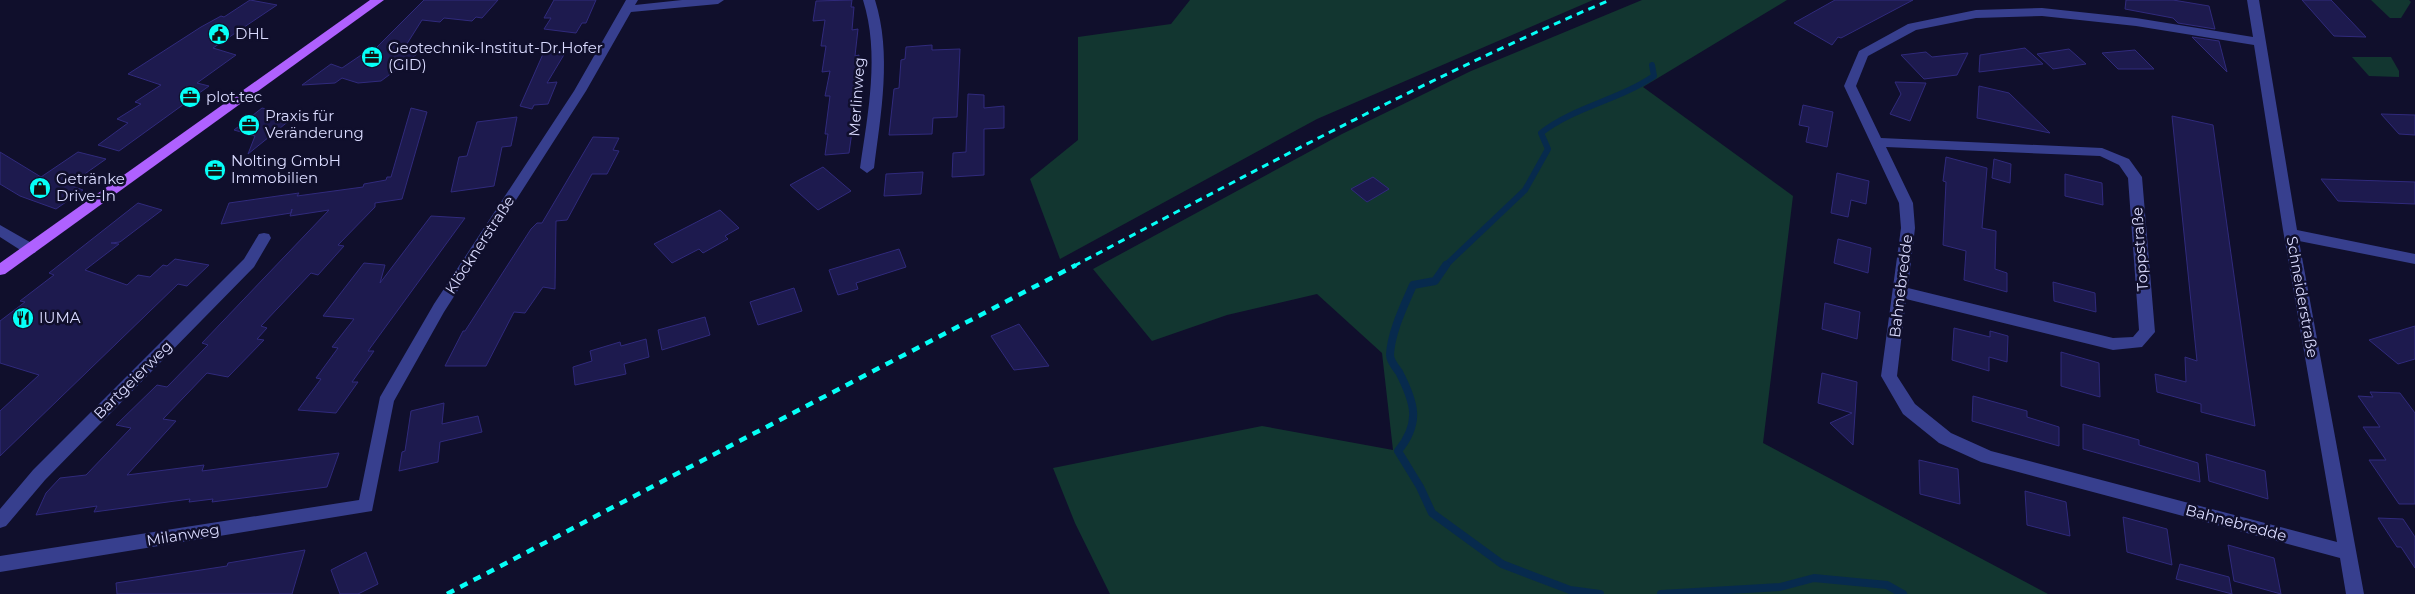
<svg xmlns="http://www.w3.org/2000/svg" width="2415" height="594" font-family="Montserrat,sans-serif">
<rect width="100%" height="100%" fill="#100f2c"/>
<g fill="#123630">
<polygon points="1190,0 1593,0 1317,119 1060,259 1030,179 1078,140 1078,37 1171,24"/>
<polygon points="1642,0 1787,0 1643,87 1793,196 1763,443 2048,594 1110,594 1075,523 1053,468 1262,426 1393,450 1382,353 1317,294 1227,315 1152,341 1093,269 1342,134 1471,71"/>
<polygon points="2371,0 2409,0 2411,2 2401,18 2390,18"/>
<polygon points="2352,57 2391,57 2399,71 2399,77 2369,76"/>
</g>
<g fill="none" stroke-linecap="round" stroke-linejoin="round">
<path stroke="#072a4d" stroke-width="6" d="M1445,266L1525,190L1548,149L1541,133C1574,107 1619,100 1654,76L1652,65"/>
<g stroke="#072a4d" stroke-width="8">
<path d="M1446,265L1435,281L1413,285C1404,306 1391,332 1390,355C1390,361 1396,368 1399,372C1415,403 1421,423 1398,451L1420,487L1432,513L1502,564L1570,590L1600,594"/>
<polyline points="1661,594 1780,587 1814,578 1887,585 1903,594"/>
</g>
</g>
<g fill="#1d1a4e" stroke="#302a7c">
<polygon points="250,0 277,5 213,48 236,55 197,83 209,86 119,151 98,145 128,123 117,119 141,104 135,102 161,85 128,74 201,27 221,16 224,17"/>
<polygon points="424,0 498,0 482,18 476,17 472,21 444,18 440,22 422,20 403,50 417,54 381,81 358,83 342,78 335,83 302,85 331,64 342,68 373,47 376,48"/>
<polygon points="554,0 596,0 586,23 582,23 576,33 544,29 551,18 544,18"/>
<polygon points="852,0 851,7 854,7 852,30 858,29 855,56 859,55 856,81 859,81 849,153 825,155 828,134 825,134 830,96 825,96 830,71 822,72 826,46 821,46 825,20 813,21 816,1"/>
<polygon points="1835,0 1913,0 1841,38 1838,37 1832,45 1794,23"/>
<polygon points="2126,0 2173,0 2209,6 2215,29 2178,23 2173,18 2125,9"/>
<polygon points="2302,0 2331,0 2366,37 2334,36"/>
<polygon points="2192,37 2219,41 2227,72"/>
<polygon points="932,45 932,50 960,49 957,117 933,118 932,134 889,135 894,89 899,88 901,60 905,59 906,47"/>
<polygon points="2025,48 2043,64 1979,72 1980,55"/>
<polygon points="2069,49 2086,64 2053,69 2037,54"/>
<polygon points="2135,50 2154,69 2118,69 2102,53"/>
<polygon points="1926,52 1932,57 1968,53 1957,75 1924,79 1901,55"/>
<polygon points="565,53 547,83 557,82 548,104 534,105 532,109 520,106 543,54"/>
<polygon points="1895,82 1926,83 1910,121 1890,114 1901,94"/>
<polygon points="1979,86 2009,93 2050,133 1977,118"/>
<polygon points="968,94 984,95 984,108 1004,106 1004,128 984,129 984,175 952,177 953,153 966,152"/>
<polygon points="1803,105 1833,112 1827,147 1806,142 1809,127 1799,125"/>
<polygon points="262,108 295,116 248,154 255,136 234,130"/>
<polygon points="411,108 427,112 402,199 375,203 375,207 338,245 344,246 318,275 311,273 261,326 267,328 257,339 264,340 228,377 207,373 163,419 176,421 127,475 204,465 202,471 339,453 327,487 212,502 213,499 189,502 190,499 94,512 97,506 36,515 46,493 60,478 86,475 131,428 116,425 157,385 167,387 208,345 202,343 329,210 290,216 292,209 291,213 221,224 229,203 299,193 297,196 363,187 364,184 386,180 387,177 391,177"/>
<polygon points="2381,114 2415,115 2415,135 2399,134"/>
<polygon points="2172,116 2213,125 2255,426 2201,412 2201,404 2157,392 2155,374 2186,382 2185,357 2197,361"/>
<polygon points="517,117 511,146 502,147 494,186 451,192 459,157 467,156 477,122"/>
<polygon points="593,137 619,138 613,150 619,151 607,174 592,174 567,220 556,221 555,289 543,287 525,313 514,312 486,366 445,366 463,331 465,331 531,229 537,223 542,223"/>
<polygon points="0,152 41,177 78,152 106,159 69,185 83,190 56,209 20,196 0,184"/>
<polygon points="1946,157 1987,168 1982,228 1996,231 1995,269 2007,273 2007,292 1964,280 1966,251 1943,245 1946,182 1943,181"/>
<polygon points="1994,159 2011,164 2010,183 1992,178"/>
<polygon points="823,167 851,191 818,210 790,185"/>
<polygon points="923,172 921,194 884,196 886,174"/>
<polygon points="1837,173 1869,181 1866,204 1851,200 1848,217 1831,213"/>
<polygon points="2065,174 2102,183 2103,205 2065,196"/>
<polygon points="1373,177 1389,189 1367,202 1351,189"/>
<polygon points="2321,179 2415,182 2415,204 2338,201"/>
<polygon points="138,203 162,210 120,242 111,243 119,244 85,270 127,285 138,275 150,277 163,265 167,266 175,259 209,265 187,286 178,284 0,456 0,411 39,375 0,363 0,321 25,302 20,301 54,275 49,273"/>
<polygon points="720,210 739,228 725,236 728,239 703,253 699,249 672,263 654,244"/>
<polygon points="431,216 465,218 368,351 374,351 352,382 358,382 336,413 298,410 321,379 316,378 338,348 332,347 354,319 323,316 364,263 385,265 380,283"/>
<polygon points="1838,239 1871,248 1868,273 1834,263"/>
<polygon points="899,249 906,267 856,283 858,289 838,295 829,270"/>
<polygon points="2053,282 2095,293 2096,312 2054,301"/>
<polygon points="794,288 802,311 758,325 750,302"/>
<polygon points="1825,303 1860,312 1857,339 1822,329"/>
<polygon points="705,317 710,335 662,350 658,330"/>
<polygon points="1019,324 1037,349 1049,366 1014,370 991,336"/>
<polygon points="2415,326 2415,359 2398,364 2369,340"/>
<polygon points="1954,328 1990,337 1990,331 2008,336 2007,362 1989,357 1989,371 1952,360"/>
<polygon points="646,339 649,357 624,364 626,374 575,385 573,367 592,361 590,351 620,342 621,346"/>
<polygon points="2061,352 2099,363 2100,397 2061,386"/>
<polygon points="1822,373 1857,382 1853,445 1830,423 1852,413 1818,403"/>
<polygon points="2370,392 2400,393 2415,413 2415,504 2399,504 2369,460 2386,460 2363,427 2380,427 2358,396 2373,397"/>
<polygon points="1973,396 2027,411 2027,417 2059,427 2059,446 1972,421"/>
<polygon points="444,403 442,424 478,416 482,432 440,442 438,462 399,471 402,452 405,451 411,411"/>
<polygon points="2083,424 2139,440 2139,445 2198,463 2200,482 2083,449"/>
<polygon points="2206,454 2265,471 2268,499 2209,481"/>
<polygon points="1919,460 1958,469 1960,504 1920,494"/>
<polygon points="2025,491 2066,502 2070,536 2027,525"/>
<polygon points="2123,517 2167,529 2172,565 2127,552"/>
<polygon points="2378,518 2403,519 2415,537 2415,568 2401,547 2397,547"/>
<polygon points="2228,545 2274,558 2281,594 2234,581"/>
<polygon points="305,550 292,594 117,594 116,583 227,566 228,563"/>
<polygon points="366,552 378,584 358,594 340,594 331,570"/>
<polygon points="2180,564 2229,577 2232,594 2176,579"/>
</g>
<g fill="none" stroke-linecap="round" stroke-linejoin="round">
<g fill="#373f8e" fill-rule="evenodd">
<polygon points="626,0 638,0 635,5 682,0 724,0 718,4 631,12 586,91 444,312 394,401 372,511 0,572 0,556 359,500 380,397 434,304 574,91"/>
<path d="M863,0H875C892,54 881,113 874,168L867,173L860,168C868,113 880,54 863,0Z"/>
<path d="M2247,0H2259L2297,230L2415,254V264L2299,241L2364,594H2346L2340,558L1981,462L1939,443L1903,414L1881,376L1901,228L1899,203L1844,86L1859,51L1908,24L1976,10L2042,8L2136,18L2253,37ZM2042,16L2136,26L2254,45L2283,230L2337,542L1991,451L1951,433L1915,404L1897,376L1906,299L2113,350L2142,347L2155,332L2142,177L2129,159L2102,148L1881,138L1856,86L1868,56L1916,30L1976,18ZM1886,147L2100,156L2119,165L2128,178L2139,330L2133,337L2113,338L1908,288L1915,228L1913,203Z"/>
<polygon points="0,225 35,245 37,249 35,253 25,253 0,237"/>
<polygon points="264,233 269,234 271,238 254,267 45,480 6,526 0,528 0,509 33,470 244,259 259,234"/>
</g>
<polygon fill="#af61ff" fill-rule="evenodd" points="370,0 384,0 5,274 0,275 0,263"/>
<path stroke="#06fff7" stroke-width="3" stroke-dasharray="7 5.5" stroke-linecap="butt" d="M1074,266C1251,173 1426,78 1610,0"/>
<polyline stroke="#06fff7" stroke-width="4.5" stroke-dasharray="8 7" stroke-linecap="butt" points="447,594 1076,265"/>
</g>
<defs>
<g id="civic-disc" transform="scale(1.125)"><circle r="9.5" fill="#06fff7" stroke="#100f2c"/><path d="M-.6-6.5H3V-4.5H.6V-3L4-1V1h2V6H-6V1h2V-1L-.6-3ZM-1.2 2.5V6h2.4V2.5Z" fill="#111"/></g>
<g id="office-disc" transform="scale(1.125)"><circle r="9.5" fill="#06fff7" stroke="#100f2c"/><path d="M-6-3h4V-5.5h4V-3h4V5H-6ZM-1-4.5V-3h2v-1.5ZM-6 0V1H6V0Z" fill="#111"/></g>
<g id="shop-disc" transform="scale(1.125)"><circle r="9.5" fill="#06fff7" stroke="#100f2c"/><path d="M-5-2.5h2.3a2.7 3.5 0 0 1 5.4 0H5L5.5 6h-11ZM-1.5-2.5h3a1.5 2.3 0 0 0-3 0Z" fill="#111"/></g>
<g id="restaurant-disc" transform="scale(1.125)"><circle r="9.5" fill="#06fff7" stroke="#100f2c"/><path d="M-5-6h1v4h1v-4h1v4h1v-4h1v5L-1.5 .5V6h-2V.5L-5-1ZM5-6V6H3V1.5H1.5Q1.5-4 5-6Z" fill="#111"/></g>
</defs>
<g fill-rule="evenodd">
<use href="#civic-disc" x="219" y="34"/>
<use href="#office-disc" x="372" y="57"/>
<use href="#office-disc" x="190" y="97"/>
<use href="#office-disc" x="249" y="125"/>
<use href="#office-disc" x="215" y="170"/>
<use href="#shop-disc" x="40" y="188"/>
<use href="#restaurant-disc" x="23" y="318"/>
</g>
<g text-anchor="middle" stroke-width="5" stroke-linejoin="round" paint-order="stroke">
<g font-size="15" fill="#dadbff" stroke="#100f2c" text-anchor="start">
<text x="235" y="39">DHL</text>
<text x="388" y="53">Geotechnik-Institut-Dr.Hofer<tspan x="388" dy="17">(GID)</tspan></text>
<text x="206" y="102">plot.tec</text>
<text x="265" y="121">Praxis für<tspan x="265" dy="17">Veränderung</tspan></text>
<text x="231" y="166">Nolting GmbH<tspan x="231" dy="17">Immobilien</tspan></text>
<text x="56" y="184">Getränke<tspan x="56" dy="17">Drive-In</tspan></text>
<text x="39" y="323">IUMA</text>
</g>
<g font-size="15" fill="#dadbff" stroke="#100f2c">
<text transform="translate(857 97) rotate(-86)" y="5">Merlinweg</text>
<text transform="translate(480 245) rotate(-57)" y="5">Klöcknerstraße</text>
<text transform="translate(2140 249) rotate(-94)" y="5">Toppstraße</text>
<text transform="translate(1901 286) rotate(-83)" y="5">Bahnebredde</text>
<text transform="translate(2302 297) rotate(80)" y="5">Schneiderstraße</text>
<text transform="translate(133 380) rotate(-45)" y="5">Bartgeierweg</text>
<text transform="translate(2236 523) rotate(15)" y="5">Bahnebredde</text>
<text transform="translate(183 535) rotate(-9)" y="5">Milanweg</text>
</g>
</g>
</svg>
